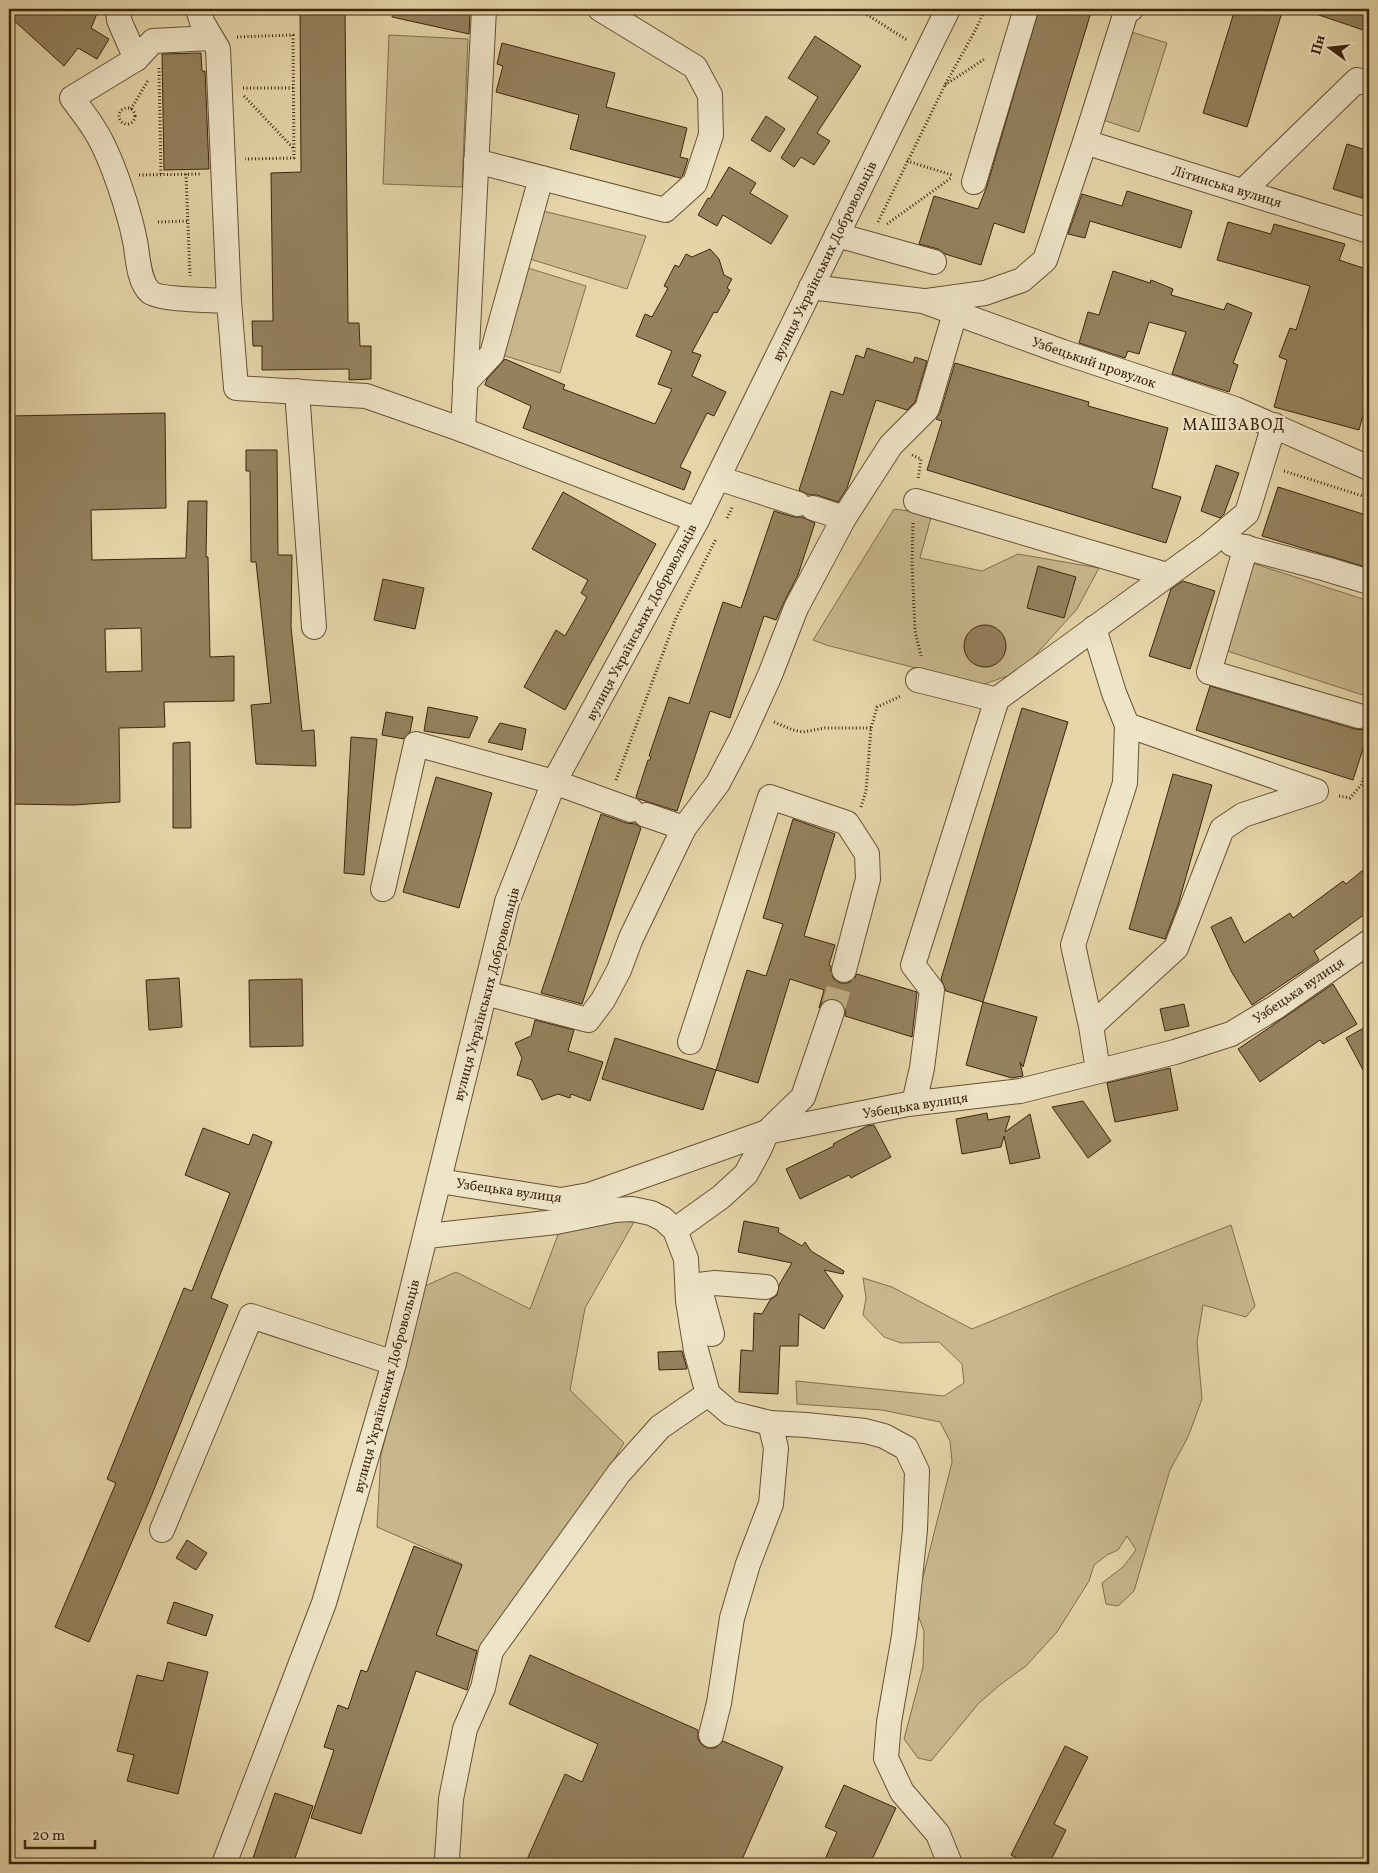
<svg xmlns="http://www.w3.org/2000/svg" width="1378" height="1873" font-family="Vollkorn,serif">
<rect width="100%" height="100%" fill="#e5d5a9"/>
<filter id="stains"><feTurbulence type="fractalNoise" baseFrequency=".004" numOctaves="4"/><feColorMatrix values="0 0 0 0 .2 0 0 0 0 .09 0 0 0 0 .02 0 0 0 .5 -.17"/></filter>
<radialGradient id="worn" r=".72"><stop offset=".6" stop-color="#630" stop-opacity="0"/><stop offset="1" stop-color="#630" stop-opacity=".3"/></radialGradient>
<g fill="#c8b78e" stroke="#826e4d">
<polygon points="1125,30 1167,43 1139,132 1097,118"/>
<polygon points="389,35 468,39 462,187 383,184"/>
<polygon points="543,211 646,236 627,289 530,259"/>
<polygon points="528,268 586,286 560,373 502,355"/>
<polygon points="894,509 932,514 920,558 982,571 1018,554 1099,568 1077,609 1021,671 982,685 826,645 813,640"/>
<polygon points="1252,563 1369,601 1369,697 1224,650"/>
<polygon points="598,1220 634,1222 585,1308 570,1390 624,1443 539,1585 491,1651 474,1650 436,1635 462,1564 377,1527 381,1455 423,1287 456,1272 530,1309 561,1227"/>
<polygon points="1231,1225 1255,1306 1246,1317 1203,1305 1197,1342 1202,1399 1188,1437 1170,1470 1134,1591 1118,1606 1106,1604 1102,1583 1123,1567 1136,1550 1127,1536 1118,1550 1107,1555 1094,1565 1089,1581 1057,1632 1026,1666 1001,1684 979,1703 931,1761 918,1758 904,1739 923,1667 924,1631 918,1615 918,1597 952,1462 950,1441 940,1422 882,1410 797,1404 796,1381 944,1396 964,1383 962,1364 939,1342 901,1343 884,1337 863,1315 866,1298 863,1278 892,1287 972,1329 1086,1282"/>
</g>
<g fill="#94815e" stroke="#3c250c" fill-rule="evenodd">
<polygon points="9,9 99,9 91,28 109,39 97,59 78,48 64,66 9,16"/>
<polygon points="300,9 345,9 348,323 359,323 360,346 371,346 371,379 349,380 349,369 262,370 262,346 253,346 252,321 273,321 271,173 301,172"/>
<polygon points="393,9 448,9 470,14 469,34 392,17"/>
<polygon points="1039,9 1092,9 1024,233 994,223 981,265 945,254 938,249 919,244 934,196 978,209 987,186"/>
<polygon points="1235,9 1283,9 1247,127 1203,113"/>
<polygon points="1311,9 1369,9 1369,32 1310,12"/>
<polygon points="815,36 861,66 817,133 830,141 814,165 801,157 794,167 781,158 818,97 788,78"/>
<polygon points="502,43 615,73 606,107 687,128 680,157 688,159 683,175 680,178 570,149 579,115 496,92 503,66 497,64"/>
<polygon points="201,53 202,71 205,71 209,169 164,170 162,54"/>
<polygon points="766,116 785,129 770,152 751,140"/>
<polygon points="1347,144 1369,151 1369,175 1362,198 1333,189"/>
<polygon points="729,167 756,183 750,193 788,216 771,244 723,215 717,226 698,215 708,198 710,199"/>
<polygon points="1127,191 1192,211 1181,248 1090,221 1085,238 1068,234 1082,194 1122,206"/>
<polygon points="1228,222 1271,234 1274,224 1345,244 1339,260 1369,270 1369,394 1359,430 1274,407 1287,360 1279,357 1290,328 1296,330 1310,286 1217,260"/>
<polygon points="710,249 719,259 724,275 732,279 727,288 730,290 717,313 714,312 692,352 701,355 692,376 726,392 714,416 707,413 680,467 691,472 684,490 523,428 531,406 485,385 487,379 505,359 565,385 563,389 655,424 672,389 658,384 672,351 636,336 645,314 652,317 668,288 664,286 675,265 679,267 686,254 692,257"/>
<polygon points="1113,271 1150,283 1151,280 1173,289 1171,295 1224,310 1227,303 1252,313 1233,363 1238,365 1229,392 1172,374 1186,332 1149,322 1139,354 1128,351 1125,358 1079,343 1088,312 1099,315"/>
<polygon points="867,348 913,363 915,357 927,361 915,402 907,410 876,400 847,488 838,502 817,495 809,495 799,490 831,391 843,395 856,355 864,358"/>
<polygon points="955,363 1089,402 1088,406 1168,428 1152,488 1181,497 1166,543 927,470 942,421 936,419 940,413"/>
<path d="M165,413L166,508L91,510L92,560L186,558L188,501H207L206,557H208L210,657L234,656V701L164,702L165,727L119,728L120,802L73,805L9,804V416ZM141,628L142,671L106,672L105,629Z"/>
<polygon points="246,450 277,450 278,555 292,555 291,627 302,731 314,730 316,766 256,764 251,705 271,703 256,562 251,562 250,471 246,471"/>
<polygon points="1216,465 1239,473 1224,514 1220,518 1201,511"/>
<polygon points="1278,487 1369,516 1369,568 1262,536"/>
<polygon points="563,492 656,544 565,710 524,687 556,630 565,636 587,597 581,593 588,580 532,549"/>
<polygon points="774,511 794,517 802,517 815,523 798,575 784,602 776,620 764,616 730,718 710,711 677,811 639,799 636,797 648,760 650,760 651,757 649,756 669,697 689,704 723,602 741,608"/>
<polygon points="1038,566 1076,577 1064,618 1027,608"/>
<polygon points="383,579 424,588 415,629 374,620"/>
<polygon points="1183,581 1215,591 1190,669 1149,656 1171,589"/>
<circle cx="985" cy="646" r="21"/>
<polygon points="1210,686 1355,729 1369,730 1353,780 1196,730"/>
<polygon points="428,707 478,717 469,738 424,731"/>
<polygon points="1022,708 1068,722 983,1002 946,991 941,979"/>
<polygon points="386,712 413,717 410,732 404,739 382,735"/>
<polygon points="500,723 526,729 522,750 488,742"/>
<polygon points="351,737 377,739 364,875 344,873"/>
<polygon points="190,742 191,828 173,828 173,743"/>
<polygon points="1173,774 1212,785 1178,905 1165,939 1129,929"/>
<polygon points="436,777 492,793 459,908 403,892"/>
<polygon points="601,814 626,823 636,824 641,828 582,1004 541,993"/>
<polygon points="793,819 835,834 804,936 835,945 829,965 831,966 831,973 834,979 840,983 848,983 854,979 857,974 917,992 912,1037 845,1016 846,1010 843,1003 836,999 829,999 823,1001 819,1008 824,990 790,979 758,1083 716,1070 747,970 766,976 783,924 763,918"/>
<polygon points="1369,865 1369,911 1314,951 1319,960 1252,1005 1231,971 1211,927 1231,917 1244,943 1290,913 1293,918 1343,881 1346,884"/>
<polygon points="179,978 182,1027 149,1030 146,980"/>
<polygon points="302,979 303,1046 250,1047 249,980"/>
<polygon points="1333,984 1357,1024 1323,1044 1320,1040 1260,1082 1238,1049"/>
<polygon points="983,1002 1037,1017 1023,1067 1020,1062 1023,1076 1012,1078 966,1065"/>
<polygon points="1184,1004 1189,1026 1165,1031 1160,1009"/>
<polygon points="535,1020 574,1030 568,1051 603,1062 590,1101 571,1094 570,1098 558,1094 542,1100 532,1080 517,1075 522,1058 515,1043 531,1036"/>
<polygon points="1369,1025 1369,1081 1346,1038"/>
<polygon points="615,1038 716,1070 703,1110 602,1079"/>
<polygon points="1170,1068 1178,1110 1115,1122 1107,1083"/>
<polygon points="1083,1101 1111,1141 1088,1158 1052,1107"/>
<polygon points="987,1113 988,1120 1010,1116 1005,1132 1030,1114 1040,1158 1010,1164 1004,1136 1001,1147 962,1154 956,1119"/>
<polygon points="874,1125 891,1157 851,1178 849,1175 800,1199 786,1169 834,1146 833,1144 867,1126"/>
<polygon points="203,1128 249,1145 253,1134 272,1142 211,1298 228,1305 151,1497 89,1642 55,1627 116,1483 107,1479 184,1288 192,1291 230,1193 185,1175"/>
<polygon points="744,1221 779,1228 778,1232 802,1246 805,1242 811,1251 844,1271 843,1274 824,1270 843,1296 824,1329 799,1314 798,1346 780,1346 778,1394 739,1392 741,1350 753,1351 754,1313 762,1314 770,1300 777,1295 779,1285 792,1263 738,1252"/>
<polygon points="682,1351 687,1369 659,1370 658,1352"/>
<polygon points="187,1540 207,1553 196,1570 176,1558"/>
<polygon points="414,1546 462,1565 436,1635 477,1651 467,1690 416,1671 361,1834 311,1818 334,1750 324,1747 338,1705 348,1709 361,1670 367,1672"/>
<polygon points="174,1602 213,1615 206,1636 167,1623"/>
<polygon points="530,1655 698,1730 698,1739 701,1744 707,1748 715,1748 723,1741 783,1767 740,1864 525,1864 565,1774 582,1782 598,1744 509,1704"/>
<polygon points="168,1662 208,1672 178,1794 127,1781 134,1755 117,1751 137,1675 163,1681"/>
<polygon points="1065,1746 1088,1757 1054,1824 1066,1830 1049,1864 1029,1864 1011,1855"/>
<polygon points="844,1785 896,1808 870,1864 823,1864 837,1832 825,1827"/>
<polygon points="275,1793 313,1806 293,1864 251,1864"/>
</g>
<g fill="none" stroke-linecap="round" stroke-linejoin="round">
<polyline stroke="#c3b28a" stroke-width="24" stroke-dasharray="24 12" stroke-linecap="butt" points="832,1012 844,970"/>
<g stroke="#665133" stroke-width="26">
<g id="minor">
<polyline points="118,9 119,20 136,59"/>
<polyline points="198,9 202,22 218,49 229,301"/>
<path d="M211,38L153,41L136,59L72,98C80,109 89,120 96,132C112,158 129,211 135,241C138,256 138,281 150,292C159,300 214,300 229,301L236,388L366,396L463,430L697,520"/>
<polyline points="1085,142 1369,231"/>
<polyline points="476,161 665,210 695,183 711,135 710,95 695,67 600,9"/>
<polyline points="974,182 1026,9"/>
<polyline points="1243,191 1357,80 1369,84"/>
<polyline points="837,235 934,262"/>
<polyline points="811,287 923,301 1063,352 1235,409 1369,468"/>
<polyline points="927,301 985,293 1022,280 1045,260 1085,142 1126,12 1131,9"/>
<polyline points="465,383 492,354 541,178"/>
<polyline points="297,391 314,627"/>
<polyline points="463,430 484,9"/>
<polyline points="718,478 798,504"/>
<polyline points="916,501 1167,575"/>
<polyline points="813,508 844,518"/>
<polyline points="1232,544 1326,569 1369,582"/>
<polyline points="1246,547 1209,672 1359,716"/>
<polyline points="1094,628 1114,693 1127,725"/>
<polyline points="918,680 997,700"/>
<polyline points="646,815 684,828"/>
<polyline points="383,889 416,744 554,782 631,810"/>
<polyline points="485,993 588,1020 603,1000 619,970 631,938 684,828 718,783 741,739 770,675 796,608 844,518 891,445 927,409 955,313"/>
<polyline points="1091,1026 1176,948 1222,829 1243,815 1316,791 1127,725 1125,783 1073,945 1091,1026 1098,1070"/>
<polyline points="690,1042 770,797 847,823 867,854 868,879 844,970"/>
<polyline points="914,1103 922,1068 932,990 913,965 997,699 1209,545 1247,513 1274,425"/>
<polyline points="439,1181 561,1200 589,1195 767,1132 908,1104 1020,1091 1175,1052 1231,1034 1276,1007 1369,942"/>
<polyline points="675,1230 721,1197 746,1174 759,1150 767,1132 803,1097 832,1012"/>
<polyline points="427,1236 556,1222 615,1210 632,1209 651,1213 663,1219 675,1230 686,1259 688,1301 696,1350 708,1394 730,1413 770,1423 806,1425 865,1431 884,1436 906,1448 917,1471 915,1530 904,1636 889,1722 886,1758 902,1792 938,1834 950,1864"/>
<polyline points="699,1285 715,1283 766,1287"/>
<polyline points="699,1286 712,1334"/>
<polyline points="162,1530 251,1316 394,1363"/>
<polyline points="711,1735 719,1703 732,1618 748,1564 771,1504 776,1448 770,1423"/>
<polyline points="224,1864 324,1603 394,1363 507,902 554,782 697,520 948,9"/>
<polyline points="449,1864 447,1859 451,1799 465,1729 483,1688 491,1651 619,1473 660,1427 708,1394"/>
</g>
</g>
<g stroke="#3c250c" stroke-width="3" stroke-dasharray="1 2.5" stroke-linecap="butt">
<polyline points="858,9 907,40"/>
<polyline points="237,37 293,35 294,158 245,159"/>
<polyline points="159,68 161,175"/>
<polyline points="945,85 986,58"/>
<polyline points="243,88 293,88"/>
<polyline points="244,96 294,149"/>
<circle cx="127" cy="116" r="8"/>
<polyline points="131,109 149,79"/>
<polyline points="907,161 952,175"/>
<polyline points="186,174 190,276"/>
<polyline points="139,175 200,174"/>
<polyline points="158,222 188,221"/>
<polyline points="878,222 945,85 976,29 985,9"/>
<polyline points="887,224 951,178"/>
<polyline points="912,455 921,459 918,480"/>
<polyline points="1284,471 1369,498"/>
<polyline points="727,518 733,506"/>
<polyline points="913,523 912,563 915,631 921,656"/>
<polyline points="774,722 793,730 803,732 825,728 871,728"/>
<polyline points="616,780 676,618 716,539"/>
<polyline points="1339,796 1350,798 1362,784 1369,755"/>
<polyline points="861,807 866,791 871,728 877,707 901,696"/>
</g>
<use href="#minor" stroke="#eee4c7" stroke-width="24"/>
</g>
<g text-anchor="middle" stroke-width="4.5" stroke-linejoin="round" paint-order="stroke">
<g font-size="14" fill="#3c250c" stroke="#eee4c7">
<text transform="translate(1227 186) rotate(17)" y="5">Літинська вулиця</text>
<text transform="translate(824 261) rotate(-64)" y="5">вулиця Українських Добровольців</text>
<text transform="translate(1094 362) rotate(19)" y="5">Узбецький провулок</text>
<text transform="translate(641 622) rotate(-62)" y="5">вулиця Українських Добровольців</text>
<text transform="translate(1298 990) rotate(-34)" y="5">Узбецька вулиця</text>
<text transform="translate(486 994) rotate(-75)" y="5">вулиця Українських Добровольців</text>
<text transform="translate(915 1105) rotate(-9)" y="5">Узбецька вулиця</text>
<text transform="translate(509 1190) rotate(8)" y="5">Узбецька вулиця</text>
<text transform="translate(386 1386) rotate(-75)" y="5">вулиця Українських Добровольців</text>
</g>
<g font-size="16" letter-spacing="1" fill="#3c250c" stroke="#eee4c7">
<text x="1234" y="430">МАШЗАВОД</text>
</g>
</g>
<rect width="1378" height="1873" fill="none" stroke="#e5d5a9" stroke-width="30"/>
<rect x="10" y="10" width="1358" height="1853" fill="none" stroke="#3c250c" stroke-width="2.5"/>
<rect x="15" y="15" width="1348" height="1843" fill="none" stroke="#3c250c"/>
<g transform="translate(1330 48) rotate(285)" stroke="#eee4c7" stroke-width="4" paint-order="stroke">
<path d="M0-4L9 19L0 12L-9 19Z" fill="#3c250c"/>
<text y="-8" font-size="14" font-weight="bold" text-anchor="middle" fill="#3c250c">Пн</text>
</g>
<path d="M25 1840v8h70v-8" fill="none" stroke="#3c250c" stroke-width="2.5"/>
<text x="32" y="1840" font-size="15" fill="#3c250c" stroke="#eee4c7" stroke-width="4" paint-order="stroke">20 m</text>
<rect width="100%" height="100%" filter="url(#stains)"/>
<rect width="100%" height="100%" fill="url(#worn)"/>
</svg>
